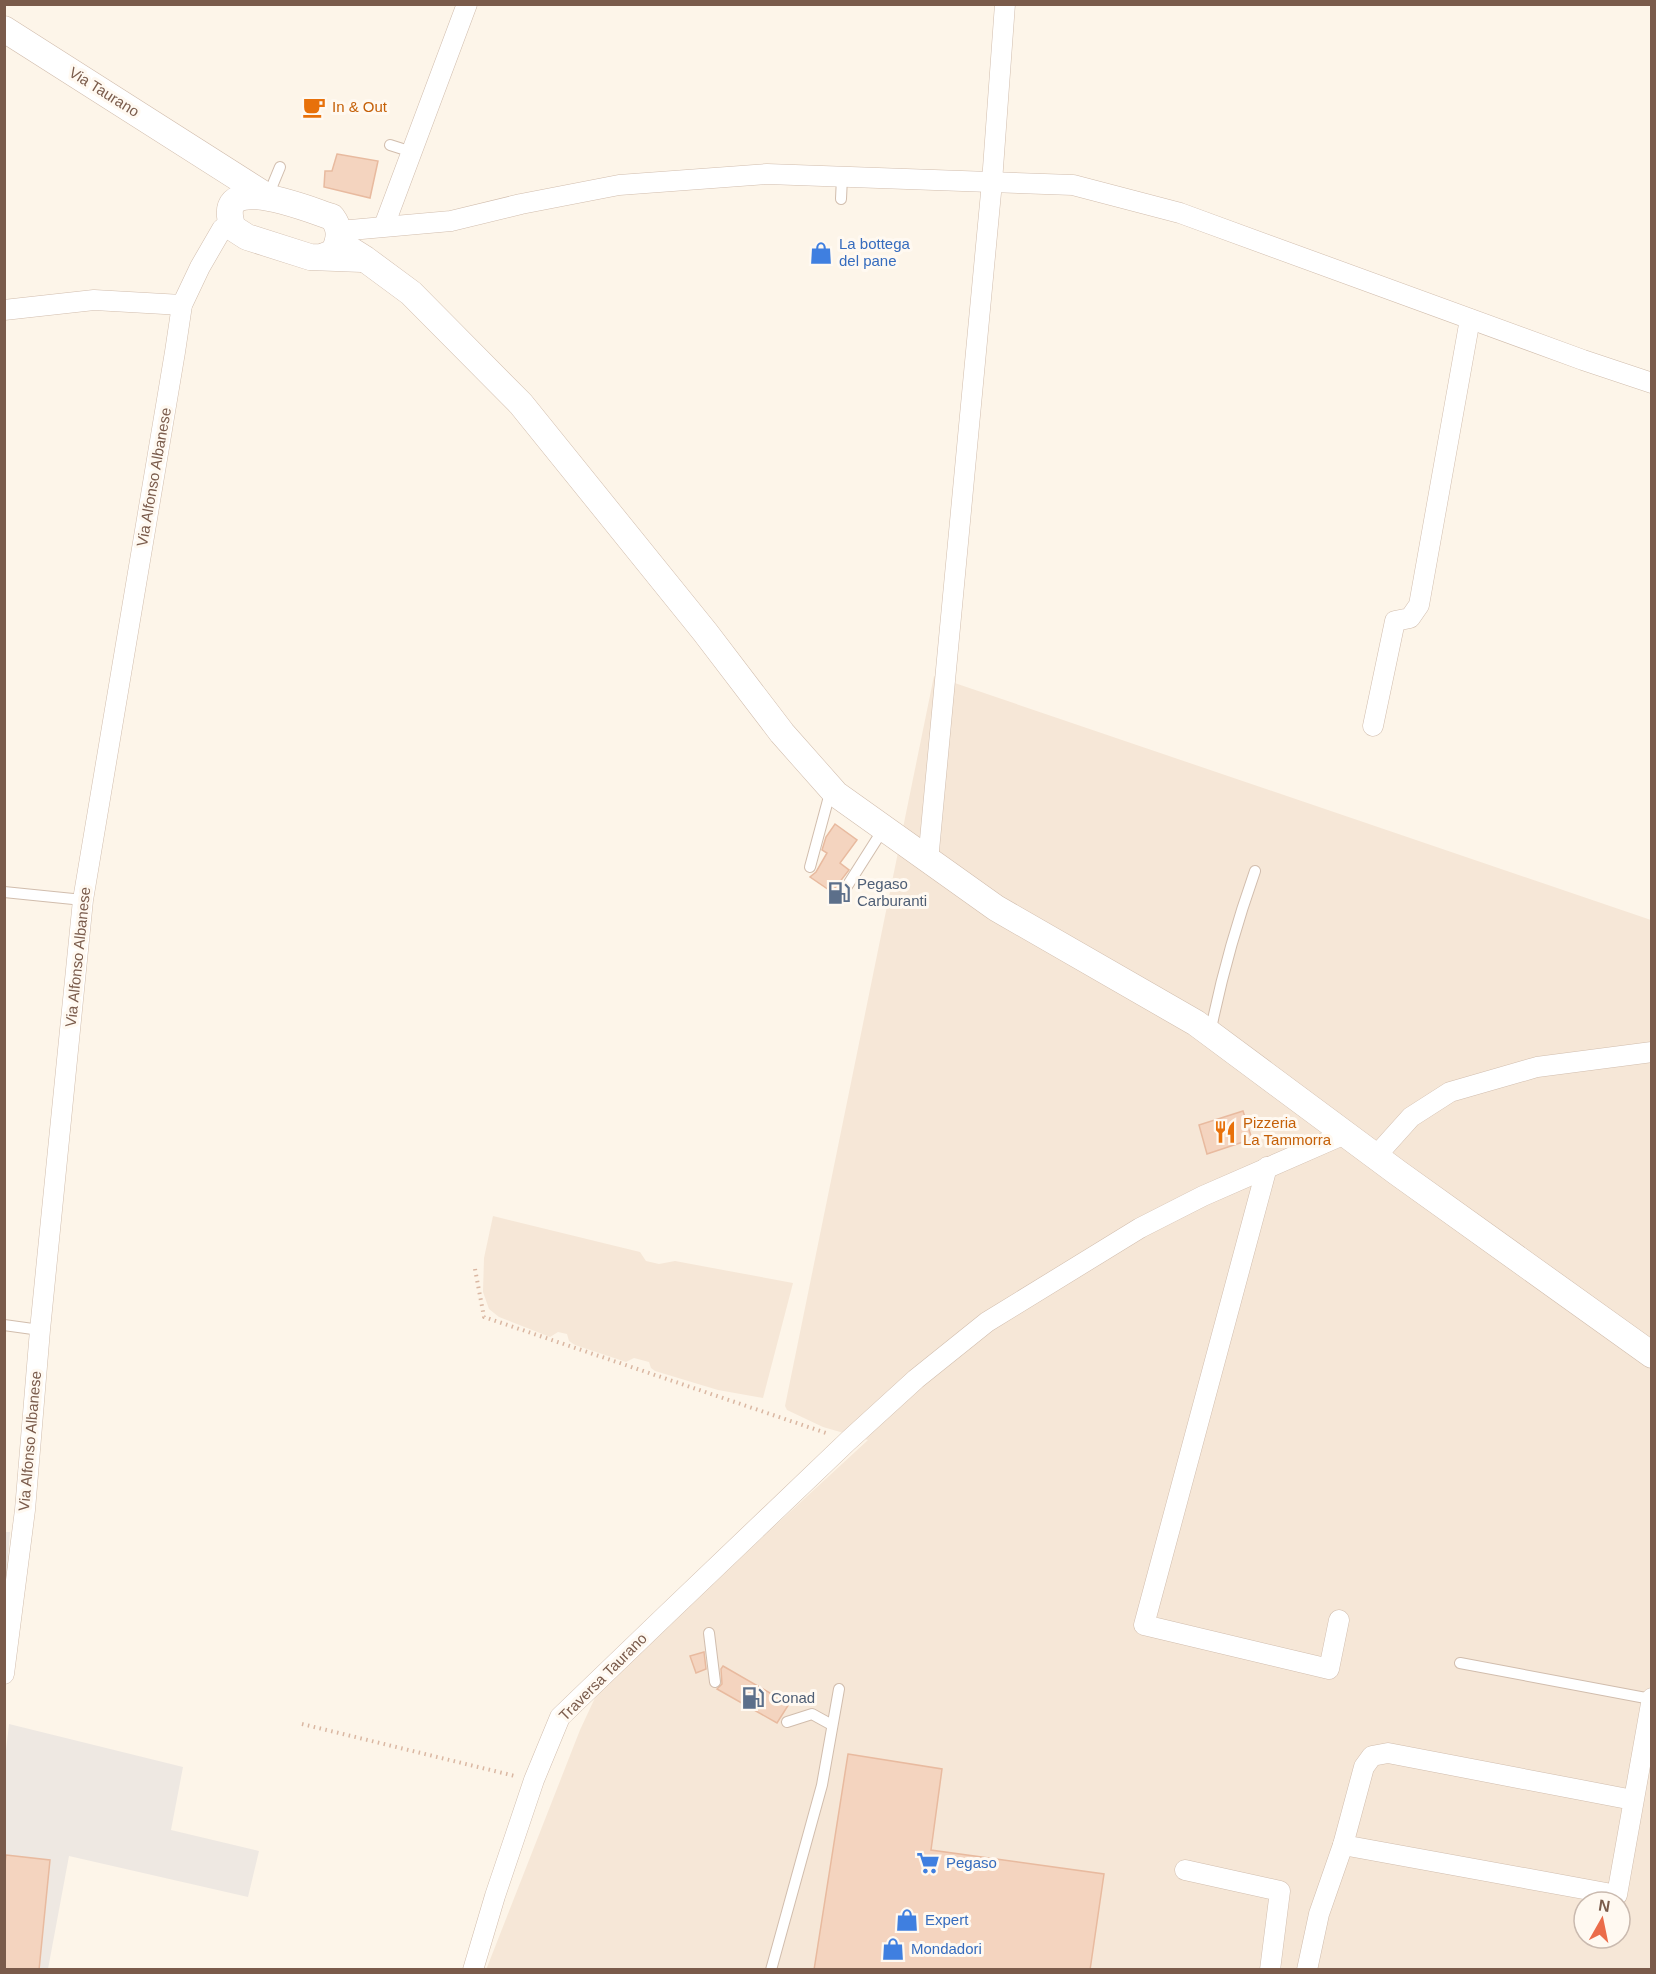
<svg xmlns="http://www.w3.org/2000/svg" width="1656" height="1974" font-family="Arial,sans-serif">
<rect width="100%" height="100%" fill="#fdf5e9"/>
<g fill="#f6e7d7" fill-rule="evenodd">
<path d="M934,676L1651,920V1969L486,1970L580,1730L600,1687L868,1440L823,1427L787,1410L785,1406ZM1584,1902H1620V1938H1584Z"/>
<polygon points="493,1216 640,1252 646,1261 659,1264 675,1261 793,1283 763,1398 718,1390 655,1371 651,1368 649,1362 634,1358 626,1362 575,1345 569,1341 567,1334 558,1332 550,1337 499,1317 489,1309 483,1292 484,1258"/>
</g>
<g fill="#eee8e2">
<polygon points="5,1532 10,1532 5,1592 4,1532"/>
<polygon points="9,1724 183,1767 171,1830 259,1851 248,1897 69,1856 48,1969 5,1970 4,1768"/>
</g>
<g fill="#f4d4bf" stroke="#e8ba9f" stroke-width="1.5">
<polygon points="337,154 378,161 370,198 324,187 325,171 332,171"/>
<polygon points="835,824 857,840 840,863 849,870 832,892 810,877 816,872 827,853 822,850 826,837"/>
<polygon points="1243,1111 1252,1139 1207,1154 1199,1125"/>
<polygon points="704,1652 706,1669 696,1673 690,1656"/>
<polygon points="723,1666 789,1704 777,1723 717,1689 722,1684 721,1669"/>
<polygon points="848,1754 942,1769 931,1850 1104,1874 1090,1970 814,1970"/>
<polygon points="6,1855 50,1860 39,1970 4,1970 4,1871"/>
</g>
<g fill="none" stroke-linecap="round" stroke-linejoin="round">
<g stroke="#d1bdad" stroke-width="12">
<g id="service">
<polyline points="390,145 412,152"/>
<polyline points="268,196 280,167"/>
<polyline points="841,199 842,177"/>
<polyline points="810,867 831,789"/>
<polyline points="844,891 877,839 888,832"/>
<polyline points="4,892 83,900"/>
<path d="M1210,1034C1221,978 1236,925 1255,871"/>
<polyline points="4,1325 40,1330"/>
<polyline points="709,1633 715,1682"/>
<polyline points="1460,1663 1651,1699"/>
<polyline points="787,1722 812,1714 832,1725"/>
<polyline points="771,1970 822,1785 839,1689"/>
</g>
</g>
<g stroke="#d1bdad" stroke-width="21">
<g id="minor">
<polyline points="384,226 467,4"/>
<polyline points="339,231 451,221 521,204 619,185 767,174 1073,185 1180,213 1583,360 1652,383"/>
<polyline points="4,310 94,300 182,305"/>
<polyline points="1373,726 1395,621 1410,618 1419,605 1470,319"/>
<polyline points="928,861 992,182 1005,4"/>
<polyline points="1376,1156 1411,1117 1450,1092 1537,1067 1652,1052"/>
<polyline points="1267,1167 1144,1625 1329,1669 1339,1620"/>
<polyline points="4,1674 25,1510 40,1330 83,900 175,352 182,305 200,267 222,229 231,222"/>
<polyline points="1343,1845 1617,1895 1652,1698"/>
<polyline points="1185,1870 1280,1891 1270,1970"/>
<polyline points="473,1970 495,1896 534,1780 560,1717 666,1615 848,1441 916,1379 987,1322 1140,1228 1203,1196 1345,1134"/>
<polyline points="1307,1970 1319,1914 1343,1845 1364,1767 1372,1756 1388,1753 1633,1800"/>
</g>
</g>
<g stroke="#d1bdad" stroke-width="27">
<g id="tertiary">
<polyline points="4,29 268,197"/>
<polyline points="338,242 365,259 411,293 521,404 705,632 782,733 836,794 996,908 1196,1023 1398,1173 1652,1355"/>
<path d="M322,257L334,252C340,238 341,229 332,217C309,210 211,168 233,228L247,237L310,257L362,259"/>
</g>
</g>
<g stroke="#dab7a2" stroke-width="4" stroke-dasharray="1.5 4.5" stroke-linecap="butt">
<polyline points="475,1269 484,1317 829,1434"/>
<polyline points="302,1724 515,1776"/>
</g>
<use href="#service" stroke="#fff" stroke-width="10"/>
<use href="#minor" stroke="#fff" stroke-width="20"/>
<use href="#tertiary" stroke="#fff" stroke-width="26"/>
</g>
<defs>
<g id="cafe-bare" transform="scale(1.8)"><path d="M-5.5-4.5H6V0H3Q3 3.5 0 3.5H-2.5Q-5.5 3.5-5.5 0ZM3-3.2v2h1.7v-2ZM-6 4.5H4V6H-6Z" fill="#e8710a" stroke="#fff9f1" stroke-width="2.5" paint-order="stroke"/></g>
<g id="shop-bare" transform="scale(1.8)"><path d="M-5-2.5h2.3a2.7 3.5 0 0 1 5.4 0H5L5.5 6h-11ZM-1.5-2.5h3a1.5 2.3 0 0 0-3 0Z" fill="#3f7fe0" stroke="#fff9f1" stroke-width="2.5" paint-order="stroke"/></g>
<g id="fuel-bare" transform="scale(1.8)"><path d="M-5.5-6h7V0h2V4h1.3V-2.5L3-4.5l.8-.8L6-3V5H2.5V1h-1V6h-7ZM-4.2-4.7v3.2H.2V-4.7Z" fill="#5c6f8a" stroke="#fff9f1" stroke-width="2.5" paint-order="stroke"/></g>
<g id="restaurant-bare" transform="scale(1.8)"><path d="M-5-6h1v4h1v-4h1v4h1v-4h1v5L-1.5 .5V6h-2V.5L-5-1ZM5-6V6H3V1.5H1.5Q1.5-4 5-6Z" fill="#e8710a" stroke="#fff9f1" stroke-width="2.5" paint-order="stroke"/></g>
<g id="supermarket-bare" transform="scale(1.8)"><path d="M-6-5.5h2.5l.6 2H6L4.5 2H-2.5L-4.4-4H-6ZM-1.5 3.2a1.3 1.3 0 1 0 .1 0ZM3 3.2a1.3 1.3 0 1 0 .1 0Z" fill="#3f7fe0" stroke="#fff9f1" stroke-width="2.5" paint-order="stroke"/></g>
</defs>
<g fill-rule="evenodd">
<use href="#cafe-bare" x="314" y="107"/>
<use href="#shop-bare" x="821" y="253"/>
<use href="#fuel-bare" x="839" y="893"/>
<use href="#restaurant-bare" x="1225" y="1132"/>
<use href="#fuel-bare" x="753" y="1698"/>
<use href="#supermarket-bare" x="928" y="1863"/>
<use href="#shop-bare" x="907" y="1920"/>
<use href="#shop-bare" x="893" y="1949"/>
</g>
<g text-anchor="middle" stroke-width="6" stroke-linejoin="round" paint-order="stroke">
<g font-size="15" fill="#7a5b4b" stroke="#fff9f1">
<text transform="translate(104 92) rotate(32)" y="5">Via Taurano</text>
<text transform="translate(154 477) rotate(-80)" y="5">Via Alfonso Albanese</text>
<text transform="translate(78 957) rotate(-84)" y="5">Via Alfonso Albanese</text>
<text transform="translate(30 1441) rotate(-85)" y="5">Via Alfonso Albanese</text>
<text transform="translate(603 1677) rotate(-45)" y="5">Traversa Taurano</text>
</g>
<g font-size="15" fill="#c56008" stroke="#fff9f1" text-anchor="start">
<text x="332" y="112">In &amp; Out</text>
<text x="1243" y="1128">Pizzeria<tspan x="1243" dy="17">La Tammorra</tspan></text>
</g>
<g font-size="15" fill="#366cbe" stroke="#fff9f1" text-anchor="start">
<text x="839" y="249">La bottega<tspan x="839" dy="17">del pane</tspan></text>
<text x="946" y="1868">Pegaso</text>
<text x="925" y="1925">Expert</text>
<text x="911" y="1954">Mondadori</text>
</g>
<g font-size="15" fill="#4e5e75" stroke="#fff9f1" text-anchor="start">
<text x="857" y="889">Pegaso<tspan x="857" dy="17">Carburanti</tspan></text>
<text x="771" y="1703">Conad</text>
</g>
</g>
<rect width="1656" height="1974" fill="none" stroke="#7a5b4b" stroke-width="12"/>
<g transform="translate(1602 1920) rotate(9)"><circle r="28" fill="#fff9f1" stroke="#cabaaf" stroke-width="1.5"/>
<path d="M0-4.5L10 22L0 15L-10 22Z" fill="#eb6c4a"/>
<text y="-9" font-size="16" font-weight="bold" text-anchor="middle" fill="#7a5b4b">N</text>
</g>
</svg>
